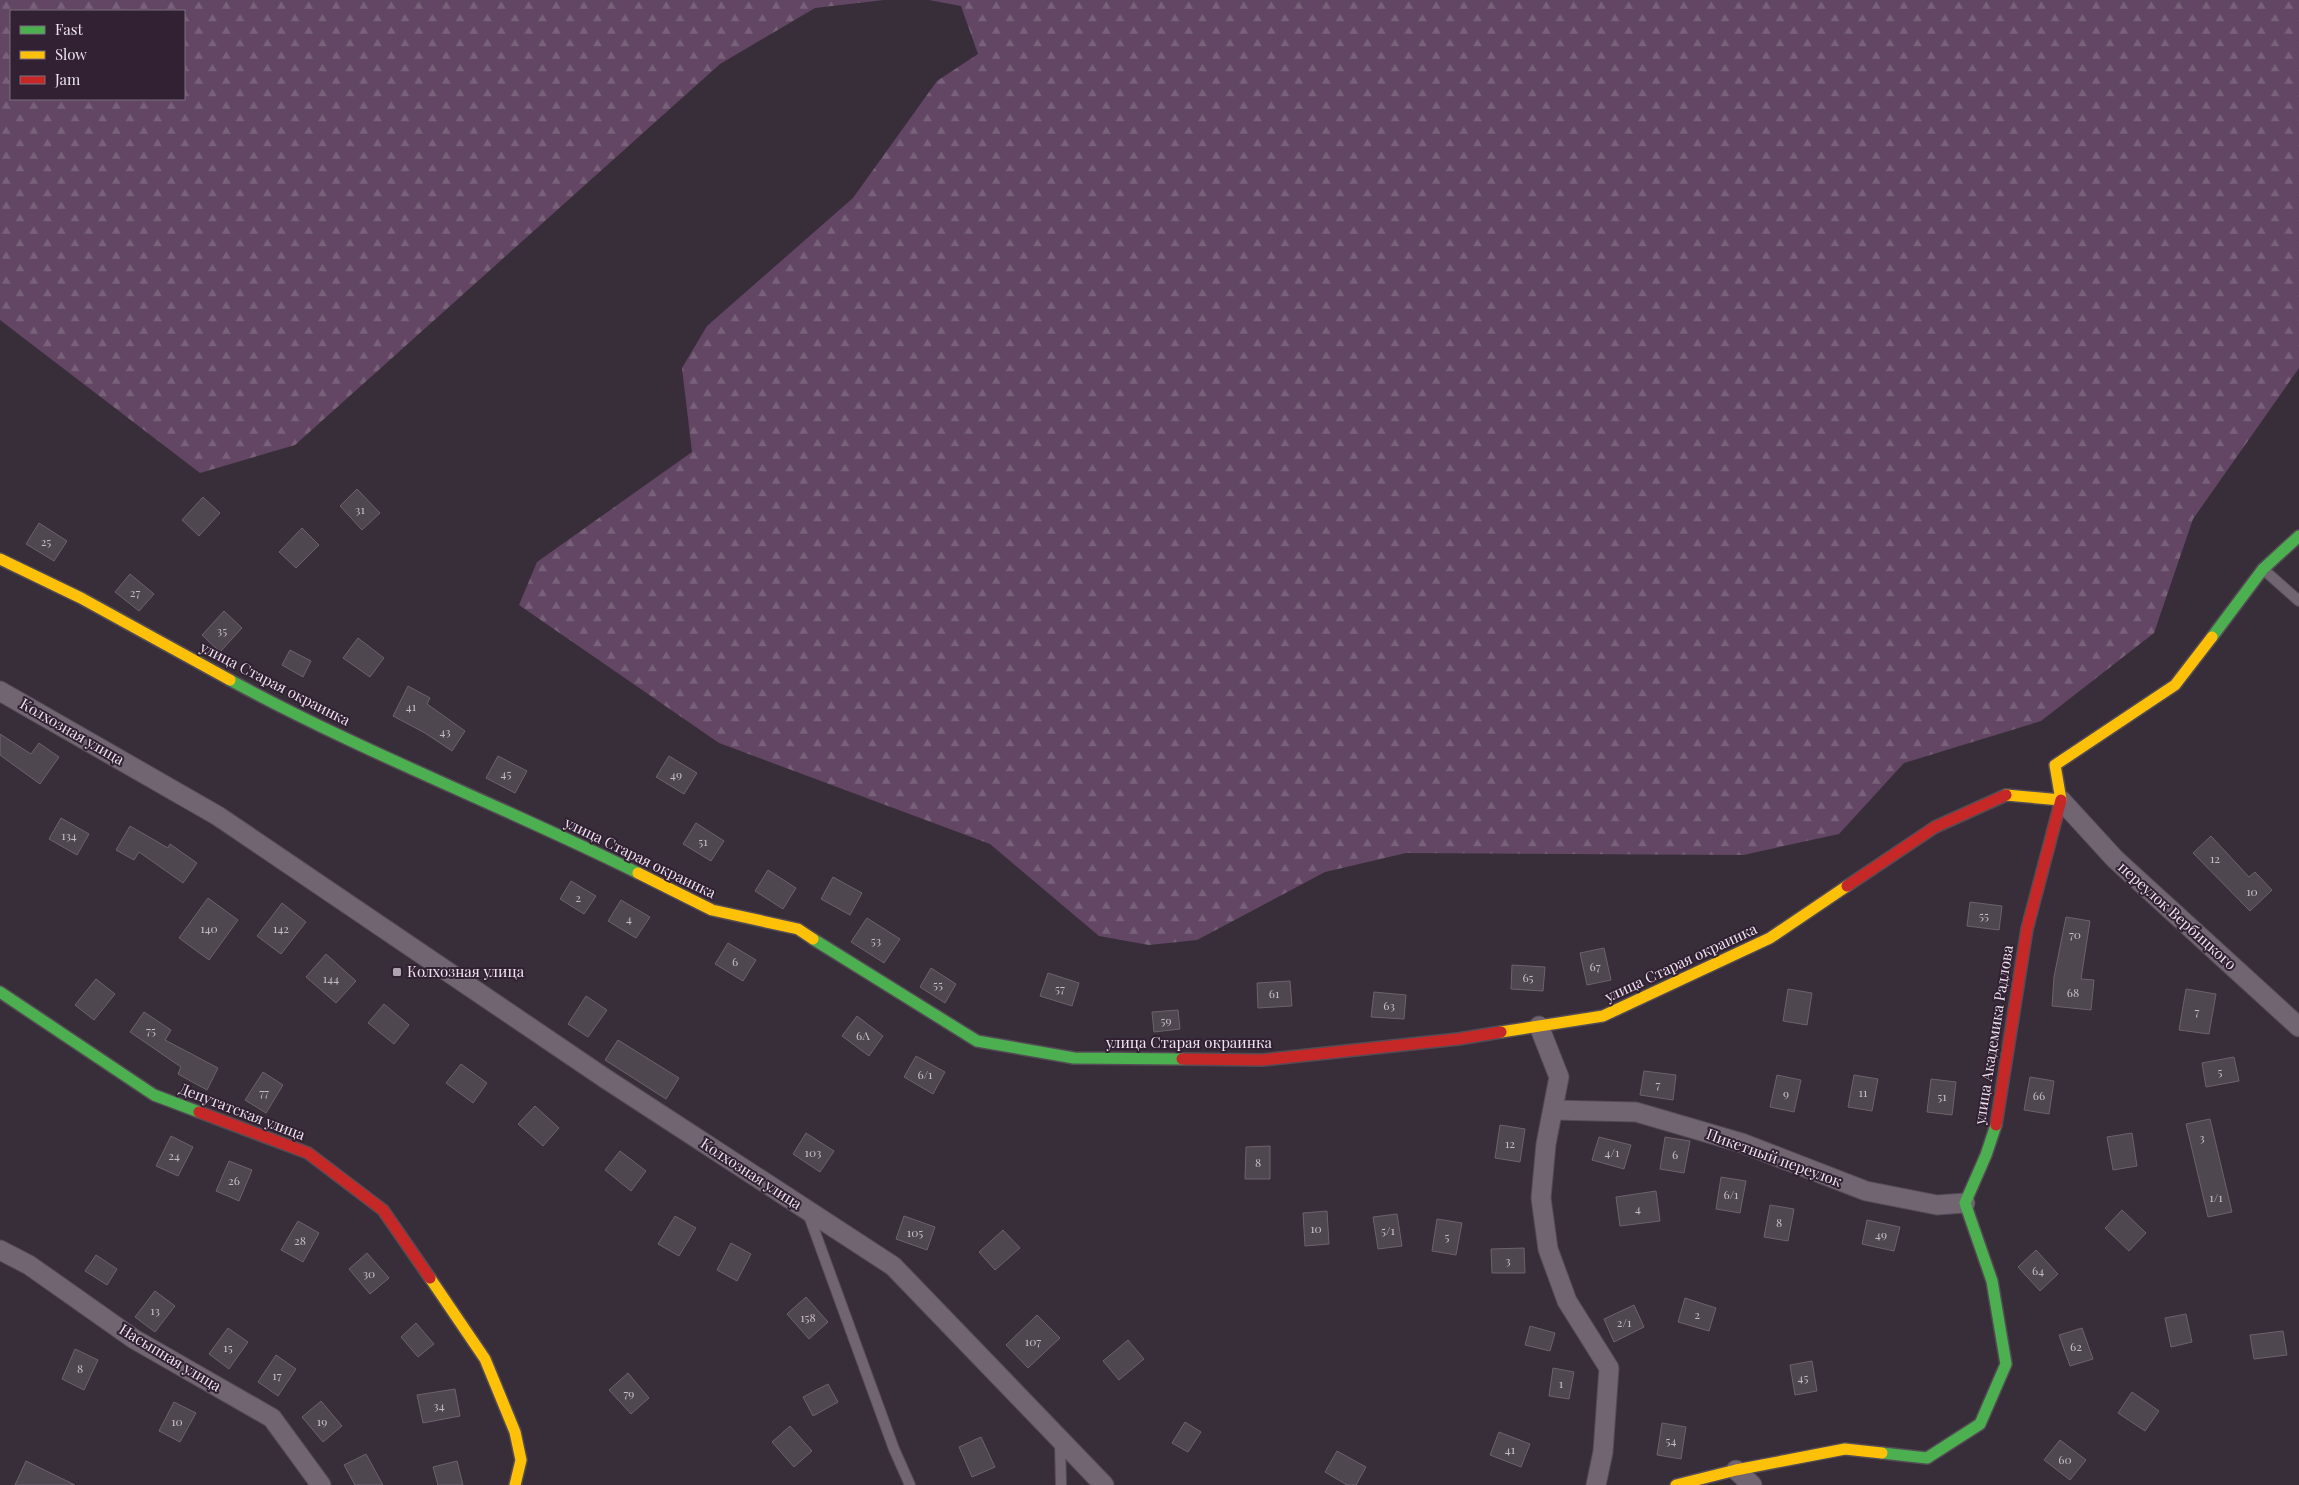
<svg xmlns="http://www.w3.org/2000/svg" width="2299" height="1485" font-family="'Playfair Display',serif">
<defs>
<pattern id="forest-firs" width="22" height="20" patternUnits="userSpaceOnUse" patternTransform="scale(1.25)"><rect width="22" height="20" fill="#624664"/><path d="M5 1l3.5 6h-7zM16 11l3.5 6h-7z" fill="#79617a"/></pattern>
</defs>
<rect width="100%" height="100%" fill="#382e39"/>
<g fill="url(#forest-firs)" fill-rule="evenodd">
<path d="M0,0H884L815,8L720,64L295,445L200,473L0,320ZM11,11H184V99H11Z"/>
<polygon points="929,0 2299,0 2299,368 2193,519 2154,633 2041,721 1904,763 1839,834 1743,855 1406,853 1325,872 1197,940 1149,945 1099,936 990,844 719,743 519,605 537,562 692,452 682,368 707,326 853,198 937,81 978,54 961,6"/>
</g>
<g fill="#4f4750" stroke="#6b626c">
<polygon points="357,489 380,513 362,530 340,506"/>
<polygon points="203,497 220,513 199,536 182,520"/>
<polygon points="39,523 67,541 54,561 26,544"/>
<polygon points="302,528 319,545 296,568 279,552"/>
<polygon points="130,574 154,594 139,611 115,592"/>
<polygon points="224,611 242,628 220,652 202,635"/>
<polygon points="358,638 384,658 370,677 343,658"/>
<polygon points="290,650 311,661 303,677 282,665"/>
<polygon points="408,686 430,698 427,704 465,731 452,751 425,733 393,716"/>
<polygon points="0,734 31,754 39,743 59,757 40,784 0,755"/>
<polygon points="498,756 527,771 515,793 486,778"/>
<polygon points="669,756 697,773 684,794 656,777"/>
<polygon points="61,818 89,834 77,855 49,839"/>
<polygon points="696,823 724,841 711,861 683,844"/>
<polygon points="130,826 168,848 170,844 197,863 183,883 139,852 134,860 116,850"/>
<polygon points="2211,836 2249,877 2255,872 2272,890 2250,911 2193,853"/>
<polygon points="768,870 796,888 783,909 755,891"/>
<polygon points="833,877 862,893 850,915 821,899"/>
<polygon points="571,881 596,896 584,914 560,899"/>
<polygon points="208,898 238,920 209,960 179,938"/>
<polygon points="621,900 650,917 636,938 608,921"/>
<polygon points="1970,902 2002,906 1999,930 1967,926"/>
<polygon points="282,903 306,922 281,954 257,936"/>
<polygon points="2066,917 2090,921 2081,979 2094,980 2091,1010 2052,1006 2054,977"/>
<polygon points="867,918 900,939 884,963 851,942"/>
<polygon points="728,943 756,960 743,981 715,964"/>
<polygon points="1604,948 1611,980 1587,985 1580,953"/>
<polygon points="326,954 356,981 336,1003 306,977"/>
<polygon points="1512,965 1545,967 1543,991 1511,989"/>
<polygon points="931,968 956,984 945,1003 920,987"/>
<polygon points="1048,973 1079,983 1072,1006 1040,996"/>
<polygon points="96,979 115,994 94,1020 75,1005"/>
<polygon points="1290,981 1292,1006 1258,1008 1257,983"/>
<polygon points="1788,989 1812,993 1807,1025 1783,1021"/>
<polygon points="2186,989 2216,994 2209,1034 2179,1030"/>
<polygon points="1374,992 1406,995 1404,1019 1371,1017"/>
<polygon points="586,996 607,1010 588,1037 568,1024"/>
<polygon points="384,1004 409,1025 394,1044 368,1023"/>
<polygon points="1178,1010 1180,1029 1154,1032 1152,1012"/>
<polygon points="144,1012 171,1030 165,1040 218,1068 207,1090 178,1074 181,1067 130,1032"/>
<polygon points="857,1016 883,1036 869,1056 842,1036"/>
<polygon points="618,1040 679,1078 666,1099 605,1060"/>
<polygon points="916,1056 945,1072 933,1094 904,1077"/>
<polygon points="2234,1057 2239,1081 2206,1087 2202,1063"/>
<polygon points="461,1064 487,1083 473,1103 446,1083"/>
<polygon points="1644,1071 1676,1075 1673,1100 1640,1095"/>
<polygon points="263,1072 283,1085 266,1113 245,1100"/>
<polygon points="1777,1075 1801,1080 1794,1112 1770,1107"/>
<polygon points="1854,1075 1878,1079 1872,1111 1848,1107"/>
<polygon points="2030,1077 2054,1081 2049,1114 2024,1110"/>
<polygon points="1931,1079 1956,1082 1952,1115 1927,1112"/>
<polygon points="535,1106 559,1128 543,1146 518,1124"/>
<polygon points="2210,1119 2232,1212 2208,1217 2186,1124"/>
<polygon points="1500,1125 1525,1129 1520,1162 1495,1158"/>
<polygon points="806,1133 834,1151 820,1172 793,1154"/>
<polygon points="2132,1133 2137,1166 2113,1170 2107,1137"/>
<polygon points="171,1136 193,1147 178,1176 156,1166"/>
<polygon points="1599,1137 1631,1145 1624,1169 1592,1160"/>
<polygon points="1665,1137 1690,1141 1684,1173 1660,1169"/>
<polygon points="1270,1146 1270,1179 1245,1179 1246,1147"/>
<polygon points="620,1151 646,1171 631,1191 605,1170"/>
<polygon points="229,1161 252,1170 239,1201 216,1191"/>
<polygon points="1721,1177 1746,1181 1740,1213 1716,1209"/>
<polygon points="1656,1191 1660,1221 1620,1226 1616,1197"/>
<polygon points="1770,1205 1794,1209 1788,1241 1764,1237"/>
<polygon points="2122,1210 2146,1233 2129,1251 2105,1228"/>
<polygon points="1327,1211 1329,1244 1305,1246 1303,1213"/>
<polygon points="1397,1214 1402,1246 1378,1249 1373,1217"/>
<polygon points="675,1216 696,1228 679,1256 658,1244"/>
<polygon points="904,1216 935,1227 927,1250 896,1239"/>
<polygon points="1437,1219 1462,1223 1456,1255 1432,1251"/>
<polygon points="1867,1220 1900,1227 1894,1251 1862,1244"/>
<polygon points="298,1221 319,1233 303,1262 281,1250"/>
<polygon points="1003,1230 1020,1248 995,1270 979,1252"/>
<polygon points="731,1243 751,1254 737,1281 717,1270"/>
<polygon points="1524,1248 1525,1273 1492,1273 1491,1249"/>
<polygon points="2036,1250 2058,1274 2040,1291 2018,1267"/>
<polygon points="367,1253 389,1278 370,1294 349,1269"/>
<polygon points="96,1255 117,1269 107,1285 85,1271"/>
<polygon points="155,1291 175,1306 155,1332 135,1317"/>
<polygon points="806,1297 828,1322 809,1339 787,1314"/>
<polygon points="1685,1298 1716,1308 1709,1331 1678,1322"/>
<polygon points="1634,1305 1644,1327 1614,1342 1604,1319"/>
<polygon points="2186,1314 2192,1342 2171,1347 2165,1318"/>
<polygon points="1037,1315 1060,1338 1028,1368 1006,1345"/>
<polygon points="416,1323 434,1344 418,1357 401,1337"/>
<polygon points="1530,1326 1555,1333 1550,1351 1525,1345"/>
<polygon points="228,1328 248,1342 229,1369 209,1354"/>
<polygon points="2082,1328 2093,1359 2070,1366 2059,1335"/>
<polygon points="2283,1331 2287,1355 2254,1359 2250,1335"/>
<polygon points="1128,1340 1144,1359 1119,1380 1103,1361"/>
<polygon points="75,1349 98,1360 84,1390 62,1379"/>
<polygon points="276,1355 296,1369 278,1396 258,1382"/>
<polygon points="1812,1361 1817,1391 1795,1395 1790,1365"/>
<polygon points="1553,1368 1574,1372 1569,1399 1549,1396"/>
<polygon points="628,1373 649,1398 631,1414 609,1390"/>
<polygon points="828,1384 838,1402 813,1416 803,1397"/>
<polygon points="455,1389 460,1416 423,1423 417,1395"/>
<polygon points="2132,1392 2159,1411 2145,1431 2118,1413"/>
<polygon points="321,1401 342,1426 323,1442 302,1417"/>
<polygon points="174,1402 196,1413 180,1442 159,1431"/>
<polygon points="1185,1422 1201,1432 1188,1452 1172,1443"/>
<polygon points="1662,1423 1686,1427 1681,1459 1657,1455"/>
<polygon points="790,1426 812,1451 794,1467 772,1442"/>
<polygon points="1499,1432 1530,1444 1521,1467 1490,1455"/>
<polygon points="981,1437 995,1467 972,1477 959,1447"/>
<polygon points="2060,1440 2086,1460 2070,1480 2044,1460"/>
<polygon points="1337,1451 1366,1467 1356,1485 1347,1485 1325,1472"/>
<polygon points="366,1454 383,1485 355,1485 344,1465"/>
<polygon points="26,1461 75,1485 15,1485"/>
<polygon points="457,1461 463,1485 438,1485 433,1467"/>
</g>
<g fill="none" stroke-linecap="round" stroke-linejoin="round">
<g stroke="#544c55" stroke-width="12">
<g id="lane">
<polyline points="2264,570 2299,601"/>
<polyline points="808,1213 894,1449 910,1485"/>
<polyline points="1060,1440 1061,1485"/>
</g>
</g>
<g stroke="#544c55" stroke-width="21">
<g id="street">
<polyline points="0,691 218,816 606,1079 893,1266 1104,1485"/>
<polyline points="2061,800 2115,859 2299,1027"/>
<polyline points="1539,1026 1559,1077 1546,1144 1541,1198 1548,1249 1567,1301 1609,1368 1603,1452 1596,1485"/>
<polyline points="1553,1110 1636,1112 1742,1143 1866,1191 1937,1205 1965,1203"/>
<polyline points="0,1250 29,1265 134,1339 272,1418 321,1485"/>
<polyline points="1736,1470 1752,1485"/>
</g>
</g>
<g stroke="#544c55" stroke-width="14">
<g id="fast">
<polyline points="2212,637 2263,569 2299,536"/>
<path d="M230,680C362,752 503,806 638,873"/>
<polyline points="813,939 977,1041 1074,1058 1182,1059"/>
<polyline points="0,992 154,1095 199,1112"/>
<polyline points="1882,1453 1927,1458 1980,1424 2006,1364 1992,1281 1965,1203 1986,1155 1996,1125"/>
</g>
</g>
<g stroke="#544c55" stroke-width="14">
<g id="slow">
<polyline points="0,559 81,598 230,680"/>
<polyline points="2006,795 2061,800 2055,765 2175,685 2212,637"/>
<polyline points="638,873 712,910 798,929 813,939"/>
<polyline points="1501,1032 1603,1016 1770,938 1847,886"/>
<polyline points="430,1278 485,1359 515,1432 521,1460 515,1485"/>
<polyline points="1676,1485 1736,1470 1845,1449 1882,1453"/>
</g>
</g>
<g stroke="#544c55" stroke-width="14">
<g id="jam">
<polyline points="1847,886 1935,827 2006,795"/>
<polyline points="1182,1059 1262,1060 1458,1039 1501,1032"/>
<polyline points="199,1112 308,1153 383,1210 430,1278"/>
<polyline points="1996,1125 2027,929 2061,800"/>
</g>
</g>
<use href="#lane" stroke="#716572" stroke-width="10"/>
<use href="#street" stroke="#716572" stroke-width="19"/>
<use href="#fast" stroke="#4caf50" stroke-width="11"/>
<use href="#slow" stroke="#ffc107" stroke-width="11"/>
<use href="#jam" stroke="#c62828" stroke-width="11"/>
</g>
<rect fill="#aea4af" stroke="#312133" stroke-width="2" x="392" y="967" width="10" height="10" rx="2.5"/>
<g text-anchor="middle" stroke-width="4" stroke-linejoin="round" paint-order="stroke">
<g font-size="12" fill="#c6bcc7">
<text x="360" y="514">31</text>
<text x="46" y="546">25</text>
<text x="135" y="597">27</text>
<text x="222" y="635">35</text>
<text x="411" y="711">41</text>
<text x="445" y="736">43</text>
<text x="506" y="778">45</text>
<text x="676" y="779">49</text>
<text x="69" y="840">134</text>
<text x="703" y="846">51</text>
<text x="2215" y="863">12</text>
<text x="2252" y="896">10</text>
<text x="578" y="902">2</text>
<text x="1984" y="920">55</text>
<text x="629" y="923">4</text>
<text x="209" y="933">140</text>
<text x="281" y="933">142</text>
<text x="2075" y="939">70</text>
<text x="876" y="945">53</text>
<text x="735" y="966">6</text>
<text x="1595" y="971">67</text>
<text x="1528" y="982">65</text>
<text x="331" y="983">144</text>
<text x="938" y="989">55</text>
<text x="1060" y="993">57</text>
<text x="2073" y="997">68</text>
<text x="1274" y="998">61</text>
<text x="1389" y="1010">63</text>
<text x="2197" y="1016">7</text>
<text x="1166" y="1025">59</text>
<text x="151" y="1035">75</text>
<text x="863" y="1040">6А</text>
<text x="2220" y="1076">5</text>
<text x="925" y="1079">6/1</text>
<text x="1658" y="1089">7</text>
<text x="264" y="1097">77</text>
<text x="1863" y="1097">11</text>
<text x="1786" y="1098">9</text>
<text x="2039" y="1100">66</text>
<text x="1942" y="1101">51</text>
<text x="2202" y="1142">3</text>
<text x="1510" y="1148">12</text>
<text x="813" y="1157">103</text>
<text x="1612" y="1157">4/1</text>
<text x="1675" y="1159">6</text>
<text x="174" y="1160">24</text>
<text x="1258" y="1167">8</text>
<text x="234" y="1185">26</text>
<text x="1731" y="1199">6/1</text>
<text x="2216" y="1202">1/1</text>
<text x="1638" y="1213">4</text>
<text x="1779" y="1227">8</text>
<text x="1316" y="1233">10</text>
<text x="1388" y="1235">5/1</text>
<text x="915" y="1237">105</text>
<text x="1881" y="1239">49</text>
<text x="1447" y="1241">5</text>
<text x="300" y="1245">28</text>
<text x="1508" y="1265">3</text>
<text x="2038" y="1275">64</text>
<text x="369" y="1278">30</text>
<text x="155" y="1315">13</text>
<text x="1697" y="1319">2</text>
<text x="808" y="1322">158</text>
<text x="1624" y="1327">2/1</text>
<text x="1033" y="1346">107</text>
<text x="2076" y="1351">62</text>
<text x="228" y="1352">15</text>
<text x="80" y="1373">8</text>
<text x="277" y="1380">17</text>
<text x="1803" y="1382">45</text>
<text x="1561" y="1388">1</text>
<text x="629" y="1398">79</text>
<text x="439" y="1410">34</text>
<text x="177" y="1426">10</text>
<text x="322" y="1426">19</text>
<text x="1671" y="1445">54</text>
<text x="1510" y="1454">41</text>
<text x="2065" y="1464">60</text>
</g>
<g font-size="15" fill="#eee3ef" stroke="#312133">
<text transform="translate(275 684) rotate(27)" y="5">улица Старая окраинка</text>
<text transform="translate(72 732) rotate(30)" y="5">Колхозная улица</text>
<text transform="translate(640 858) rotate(26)" y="5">улица Старая окраинка</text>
<text transform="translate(2177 916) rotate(42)" y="5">переулок Вербицкого</text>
<text transform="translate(1681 963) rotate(-25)" y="5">улица Старая окраинка</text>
<text transform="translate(1994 1035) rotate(-81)" y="5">улица Академика Радлова</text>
<text x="1189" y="1048">улица Старая окраинка</text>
<text transform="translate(242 1112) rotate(21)" y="5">Депутатская улица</text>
<text transform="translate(1774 1158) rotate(20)" y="5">Пикетный переулок</text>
<text transform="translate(751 1174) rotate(33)" y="5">Колхозная улица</text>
<text transform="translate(170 1358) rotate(31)" y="5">Насыпная улица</text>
</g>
<g font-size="15" fill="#eee3ef" stroke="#312133" text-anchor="start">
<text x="407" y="977">Колхозная улица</text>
</g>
</g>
<rect x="10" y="10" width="175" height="90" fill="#312133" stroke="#7d6f7e"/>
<rect x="20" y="26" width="25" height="8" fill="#4caf50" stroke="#7d6f7e"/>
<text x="55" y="35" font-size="15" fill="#eee3ef">Fast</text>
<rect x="20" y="51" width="25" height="8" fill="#ffc107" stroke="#7d6f7e"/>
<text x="55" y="60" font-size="15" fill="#eee3ef">Slow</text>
<rect x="20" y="76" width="25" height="8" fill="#c62828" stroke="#7d6f7e"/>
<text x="55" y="85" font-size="15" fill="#eee3ef">Jam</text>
</svg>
